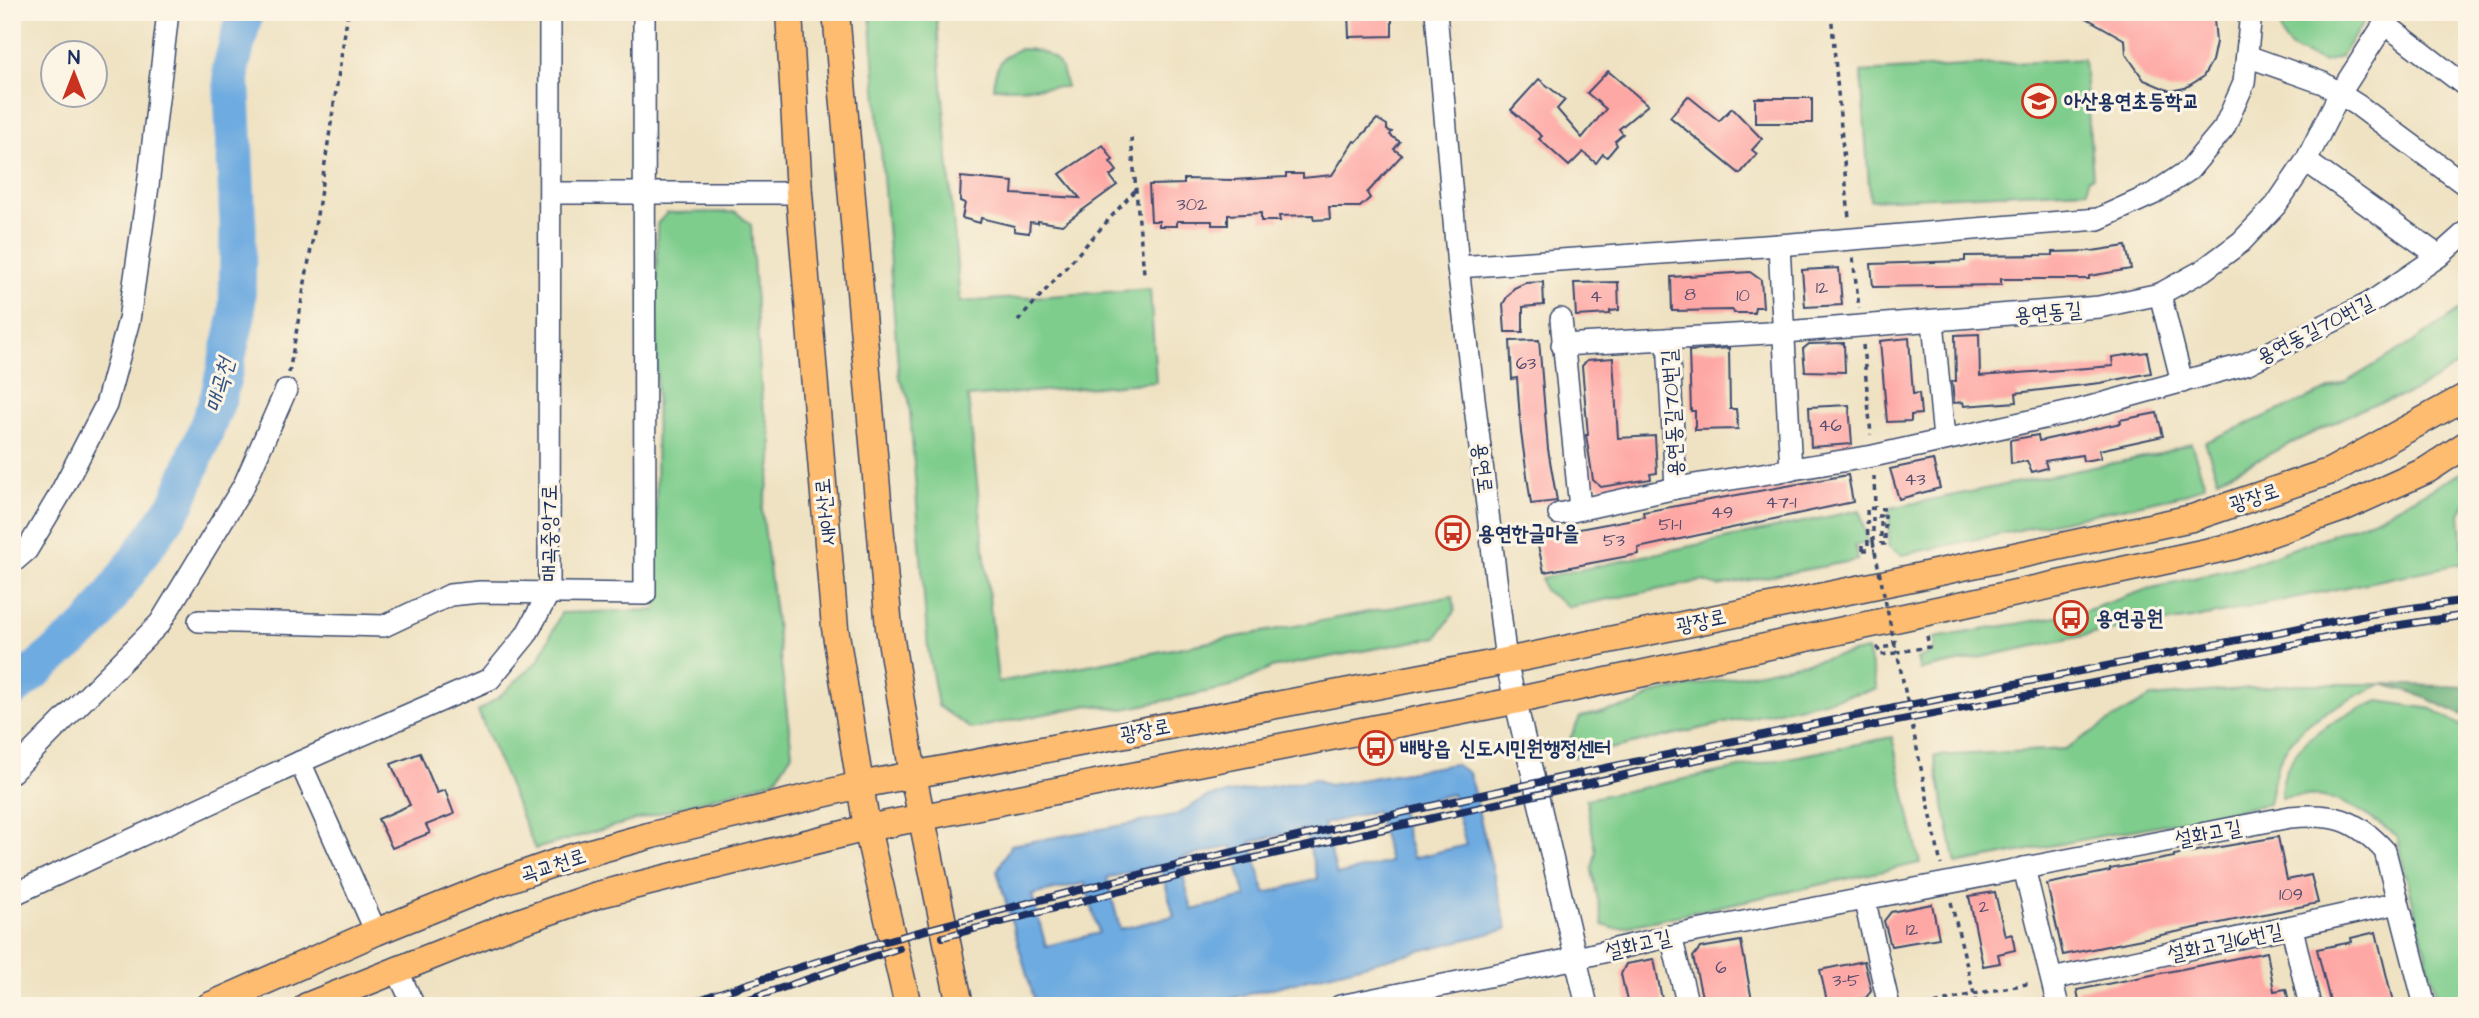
<svg xmlns="http://www.w3.org/2000/svg" width="2479" height="1018" font-family="'Architects Daughter','Poor Story',sans-serif">
<rect width="100%" height="100%" fill="#fcf5e5"/>
<filter id="ink" filterUnits="userSpaceOnUse"><feTurbulence type="fractalNoise" baseFrequency=".0143" numOctaves="2"/><feDisplacementMap in="SourceGraphic" scale="14" xChannelSelector="R" yChannelSelector="G"/><feConvolveMatrix kernelMatrix="1 2 1 2 8 2 1 2 1" color-interpolation-filters="sRGB"/></filter>
<filter id="wash" filterUnits="userSpaceOnUse"><feTurbulence type="fractalNoise" baseFrequency=".00686" numOctaves="4" result="noise"/><feDisplacementMap in="SourceGraphic" scale="28" xChannelSelector="R" yChannelSelector="G"/><feGaussianBlur stdDeviation="1.57" result="paint"/><feColorMatrix in="noise" values="0 0 0 0 0 0 0 0 0 0 0 0 0 0 0 0 0 1.4 0 .05"/><feComposite in="paint" operator="in"/></filter>
<g filter="url(#wash)">
<rect width="100%" height="100%" fill="#efe2c2"/>
<g fill="#7fcd8d" stroke="#4d7e76" stroke-width="2">
<polygon points="870,12 936,12 960,302 1150,289 1156,382 968,397 998,682 1453,596 1455,611 1437,637 1271,668 1231,687 1124,709 1089,705 971,729 938,706 928,649 909,399 899,378"/>
<path d="M2278,12H2371L2340,57L2324,62C2291,48 2281,51 2278,12Z"/>
<path d="M1021,49C1047,49 1064,59 1066,87L993,88C994,70 1001,54 1021,49Z"/>
<polygon points="2084,59 2093,177 2088,178 2088,190 1870,200 1861,72"/>
<path d="M736,212L751,225L762,404C778,444 773,469 762,509L792,753L775,780L535,849L478,711L500,696L539,660L561,613L656,610L657,224L667,213Z"/>
<polygon points="2467,305 2467,359 2424,386 2403,396 2368,406 2218,479 2205,442 2346,382 2415,341"/>
<polygon points="2191,443 2205,485 2183,495 1902,555 1888,546 1890,508 2159,454"/>
<polygon points="2467,470 2467,501 2460,514 2464,563 2192,619 2107,631 1920,670 1917,659 1934,651 1934,638 2079,613 2148,589 2251,564 2377,518"/>
<polygon points="1860,510 1867,542 1855,545 1858,560 1718,586 1702,581 1569,607 1544,590 1541,578"/>
<polygon points="1867,650 1877,689 1574,757 1569,741 1580,717 1637,704 1652,694"/>
<path d="M2297,684H2382C2344,702 2296,720 2279,762C2274,775 2272,790 2269,804L1956,864L1934,756L2065,749L2111,720L2151,697Z"/>
<path d="M2379,701L2432,709L2467,729V1006H2439L2396,835C2356,808 2332,788 2281,798C2281,743 2335,718 2379,701Z"/>
<polygon points="1892,737 1920,863 1616,929 1603,925 1592,870 1596,852 1586,799"/>
</g>
<polygon fill="#67b078" stroke="#41706b" stroke-width="2" points="2382,684 2467,687 2467,717 2414,693"/>
<path fill="#6eabe0" stroke="#446d9f" stroke-width="2" fill-rule="evenodd" d="M1454,764L1469,773L1507,929L1201,1006H1036L997,871L1011,845L1174,816L1207,797L1315,779L1329,785ZM1452,794L1466,845L1413,858L1399,807ZM1376,811L1390,862L1337,875L1323,824ZM1304,829L1318,879L1265,893L1251,842ZM1232,846L1246,897L1192,910L1179,859ZM1160,865L1174,916L1120,929L1107,878ZM1085,883L1099,933L1046,946L1032,895Z"/>
<g fill="none" stroke-linecap="round" stroke-linejoin="round">
<polyline stroke="#6eabe0" stroke-width="37" points="12,690 91,624 177,503 218,399 237,316 238,228 231,67 245,12"/>
</g>
<g id="blocks">
<g fill="#fea8a5">
<polygon points="1348,12 1392,12 1392,36 1349,37"/>
<polygon points="2076,12 2211,12 2214,19 2216,42 2212,61 2203,77 2185,88 2170,91 2144,80 2126,54 2125,40"/>
<polygon points="1608,71 1648,105 1619,129 1623,134 1615,141 1617,145 1607,157 1603,154 1596,163 1583,152 1569,166 1539,139 1542,136 1511,110 1539,79 1565,100 1557,109 1582,138 1606,109 1587,93"/>
<polygon points="1688,96 1719,121 1732,108 1762,139 1752,150 1757,154 1740,174 1670,117"/>
<rect x="1755" y="98" width="57" height="25"/>
<polygon points="1377,119 1387,125 1387,130 1392,132 1390,135 1400,142 1394,149 1402,155 1367,193 1370,198 1360,207 1329,207 1330,219 1314,220 1313,215 1279,216 1280,221 1261,221 1261,213 1228,215 1228,225 1212,225 1212,221 1177,221 1177,226 1159,226 1159,221 1151,221 1149,185 1184,184 1184,179 1233,180 1286,177 1286,174 1303,174 1303,178 1332,175 1354,141 1356,142"/>
<polygon points="1103,145 1113,160 1110,162 1117,171 1110,176 1117,185 1062,225 1038,221 1038,223 1030,222 1029,233 1014,231 1014,226 981,218 980,223 962,218 965,203 960,201 961,177 1013,182 1012,194 1080,198 1060,174"/>
<polygon points="2126,246 2131,269 2089,276 2089,279 2001,279 2001,285 1873,287 1871,264 1965,261 1965,256 2053,255 2053,252 2092,251"/>
<polygon points="1839,268 1842,305 1805,307 1802,270"/>
<polygon points="1750,272 1761,280 1763,307 1755,307 1754,313 1734,313 1733,310 1672,311 1671,277"/>
<polygon points="1543,282 1544,305 1523,307 1523,332 1505,332 1503,304 1507,297 1514,288 1525,283"/>
<polygon points="1618,282 1619,310 1610,311 1610,314 1576,316 1574,283"/>
<polygon points="1979,334 1980,376 2113,366 2112,357 2147,352 2151,373 2100,383 2016,393 2017,402 1964,406 1963,402 1954,403 1952,381 1956,381 1955,335"/>
<polygon points="1909,338 1913,394 1919,393 1921,414 1911,415 1911,421 1887,422 1880,341"/>
<polygon points="1539,340 1548,449 1557,501 1531,504 1521,433 1517,378 1512,379 1510,341"/>
<polygon points="1844,343 1845,372 1805,371 1803,349 1809,344"/>
<polygon points="1729,348 1730,409 1736,409 1738,429 1695,430 1695,411 1691,411 1689,351"/>
<polygon points="1613,358 1618,438 1655,436 1657,473 1650,474 1651,479 1601,487 1593,480 1586,435 1588,435 1582,366 1587,360"/>
<polygon points="1849,405 1852,444 1811,447 1809,407"/>
<polygon points="2157,413 2163,436 2099,450 2101,458 2083,461 2082,455 2045,461 2047,468 2032,472 2027,461 2011,464 2010,440 2038,435 2039,441 2121,423 2120,420"/>
<polygon points="1933,460 1940,488 1899,499 1890,469"/>
<polygon points="1848,475 1853,502 1638,548 1639,554 1544,572 1536,537 1644,517 1643,512"/>
<polygon points="420,753 437,793 445,790 454,814 426,825 430,833 392,848 378,819 410,805 391,764"/>
<polygon points="2278,837 2287,880 2311,875 2318,903 2063,955 2047,884 2110,871 2110,869 2174,857 2174,855"/>
<polygon points="1995,892 2005,936 2012,934 2015,950 1998,954 2000,963 1983,966 1969,896"/>
<polygon points="1932,904 1939,938 1891,946 1884,921 1891,912"/>
<polygon points="2376,932 2394,1006 2331,1006 2317,949 2352,942 2351,938"/>
<polygon points="1741,941 1753,1006 1704,1006 1693,957 1700,948"/>
<polygon points="2267,952 2274,991 2286,989 2290,1006 2080,1006 2077,990"/>
<polygon points="1654,959 1663,1004 1628,1006 1621,974 1626,964"/>
<polygon points="1864,961 1871,990 1866,998 1828,1006 1820,970"/>
</g>
</g>
</g>
<g filter="url(#ink)">
<use href="#blocks" fill-opacity="0" stroke="#3b4a6d" stroke-width="2"/>
<g fill="none" stroke-linecap="round" stroke-linejoin="round">
<g stroke="#3b4a6d" stroke-width="24">
<g id="minor">
<polyline points="1436,12 1458,267 1506,661 1587,1006"/>
<polyline points="2385,24 2467,87"/>
<polyline points="2247,56 2323,83 2359,106 2467,186"/>
<polyline points="2306,161 2439,256"/>
<polyline points="551,193 799,193"/>
<polyline points="1779,245 1791,470"/>
<polyline points="1458,267 1779,245 2098,219 2153,194 2189,170 2224,128 2244,83 2251,12"/>
<polyline points="2160,294 2182,382"/>
<polyline points="1561,319 1580,508"/>
<polyline points="1933,321 1944,439"/>
<polyline points="1668,339 1676,488"/>
<polyline points="1562,345 1785,332 2099,307 2160,294 2202,271 2241,242 2276,205 2306,161 2340,93 2392,12"/>
<polyline points="1559,514 1676,488 1873,456 2075,411 2246,364 2370,303 2439,256 2467,231"/>
<polyline points="12,563 27,550 59,496 106,405 129,320 148,186 168,12"/>
<polyline points="199,621 384,626 450,595 480,592 645,594 644,12"/>
<polyline points="300,762 376,932"/>
<polyline points="12,772 160,623 244,485 286,390"/>
<polyline points="2024,868 2058,1006"/>
<polyline points="12,895 300,762 490,679 526,635 549,593 550,12"/>
<polyline points="1864,898 1889,1006"/>
<polyline points="2292,928 2310,1006"/>
<polyline points="1671,936 1688,1006"/>
<polyline points="396,968 414,1006"/>
<polyline points="2052,979 2398,903"/>
<path d="M1340,1006L1577,958L1671,936L2290,817C2333,813 2355,818 2385,851L2425,1006"/>
</g>
</g>
<g stroke="#3b4a6d" stroke-width="29">
<g id="major">
<polyline points="789,12 799,193 835,628 867,828 908,1006"/>
<polyline points="836,12 889,628 913,775 960,1006"/>
<polyline points="209,1006 376,932 492,885 569,858 652,835 860,785 1506,661 1921,576 2192,518 2331,471 2467,396"/>
<polyline points="307,1006 510,925 597,895 867,828 1514,701 2234,546 2343,508 2427,470 2467,444"/>
</g>
</g>
<g stroke="#3b4a6d" stroke-width="3.5" stroke-dasharray="5 5" stroke-linecap="butt">
<polyline points="1831,12 1849,219"/>
<polyline points="1131,138 1144,273"/>
<polyline points="1853,258 1859,308"/>
<polyline points="1018,321 1137,188"/>
<polyline points="1863,345 1871,435"/>
<polyline points="289,373 318,209 348,12"/>
<polyline points="1874,476 1875,507"/>
<polyline points="1873,542 1873,516 1881,516 1881,544"/>
<polyline points="1863,550 1863,545 1868,545 1867,508 1885,509 1885,544 1881,544"/>
<polyline points="1863,550 1875,550"/>
<polyline points="1927,636 1929,647 1897,652 1941,865"/>
<polyline points="1894,642 1895,646 1878,648 1880,655 1896,653"/>
<polyline points="1951,902 1977,1006"/>
<polyline points="1925,1006 1974,994 2032,983"/>
</g>
<use href="#minor" stroke="#fff" stroke-width="21"/>
<use href="#major" stroke="#fdbc70" stroke-width="26"/>
<g stroke="#1b2f5e" stroke-width="8">
<g id="rail">
<polyline points="943,937 1206,869 1674,764 2373,629 2467,615"/>
<path d="M685,1006L713,995C773,976 832,956 893,939C1379,806 1876,711 2371,614L2467,600"/>
<polyline points="729,1006 899,948"/>
</g>
</g>
<use href="#rail" stroke="#fcf5e5" stroke-width="5" stroke-dasharray="16" stroke-linecap="butt"/>
<polyline stroke="#3b4a6d" stroke-width="3.5" stroke-dasharray="5 5" stroke-linecap="butt" points="1873,542 1894,642 1901,641"/>
</g>
</g>
<defs>
<g id="school-ring" transform="scale(1.75)"><circle r="9.5" fill="#fcf5e5" stroke="#c8321e" stroke-width="1.5"/><path d="M0-5L7-2L0 1L-7-2ZM-4 1L0 2.5L4 1V4Q0 6-4 4Z" fill="#c8321e"/></g>
<g id="bus-ring" transform="scale(1.75)"><circle r="9.5" fill="#fcf5e5" stroke="#c8321e" stroke-width="1.5"/><path d="M-5-6H5V4H4V6H2V4H-2V6H-4V4H-5ZM-3.5-4V0h7V-4ZM-3.5 1.2v1.5H-2V1.2ZM2 1.2v1.5H3.5V1.2Z" fill="#c8321e"/></g>
</defs>
<g fill-rule="evenodd">
<use href="#school-ring" x="2039" y="101"/>
<use href="#bus-ring" x="1453" y="533"/>
<use href="#bus-ring" x="2071" y="618"/>
<use href="#bus-ring" x="1376" y="748"/>
</g>
<g text-anchor="middle" stroke-width="6" stroke-linejoin="round" paint-order="stroke">
<g font-size="18" fill="#544d70">
<text x="1192" y="210">302</text>
<text x="1822" y="293">12</text>
<text x="1690" y="300">8</text>
<text x="1743" y="301">10</text>
<text x="1596" y="302">4</text>
<text x="1526" y="369">63</text>
<text x="1830" y="431">46</text>
<text x="1915" y="485">43</text>
<text x="1781" y="508">47-1</text>
<text x="1722" y="518">49</text>
<text x="1670" y="530">51-1</text>
<text x="1614" y="546">53</text>
<text x="2291" y="900">109</text>
<text x="1984" y="912">2</text>
<text x="1912" y="935">12</text>
<text x="1721" y="973">6</text>
<text x="1846" y="986">3-5</text>
</g>
<g font-size="21" font-weight="bold" fill="#1b2f5e" stroke="#fcf5e5" text-anchor="start">
<text x="2064" y="108">아산용연초등학교</text>
<text x="1478" y="540">용연한글마을</text>
<text x="2096" y="625">용연공원</text>
<text x="1400" y="755">배방읍 신도시민원행정센터</text>
</g>
<g font-size="21" fill="#1b2f5e" stroke="#fcf5e5">
<text transform="translate(2048 312) rotate(-5)" y="7">용연동길</text>
<text transform="translate(2315 329) rotate(-27)" y="7">용연동길70번길</text>
<text transform="translate(1672 413) rotate(-93)" y="7">용연동길70번길</text>
<text transform="translate(1483 468) rotate(83)" y="7">용연로</text>
<text transform="translate(2254 497) rotate(-18)" y="7">광장로</text>
<text transform="translate(825 512) rotate(-95)" y="7">새아산로</text>
<text transform="translate(549 533) rotate(-90)" y="7">매곡중앙7로</text>
<text transform="translate(1701 621) rotate(-12)" y="7">광장로</text>
<text transform="translate(1145 730) rotate(-11)" y="7">광장로</text>
<text transform="translate(2208 833) rotate(-11)" y="7">설화고길</text>
<text transform="translate(553 865) rotate(-18)" y="7">곡교천로</text>
<text transform="translate(2225 942) rotate(-12)" y="7">설화고길16번길</text>
<text transform="translate(1638 944) rotate(-13)" y="7">설화고길</text>
</g>
<g font-size="23" font-style="italic" fill="#345485" stroke="#fcf5e5">
<text transform="translate(219 385) rotate(-75)" y="8">매곡천</text>
</g>
</g>
<rect width="2479" height="1018" fill="none" stroke="#fcf5e5" stroke-width="42"/>
<g transform="translate(74 74)"><circle r="33" fill="#fcf5e5" stroke="#a2a6af" stroke-width="2"/>
<path d="M0-5L12 26L0 18L-12 26Z" fill="#c8321e"/>
<text y="-10" font-size="19" font-weight="bold" text-anchor="middle" fill="#1b2f5e">N</text>
</g>
</svg>
